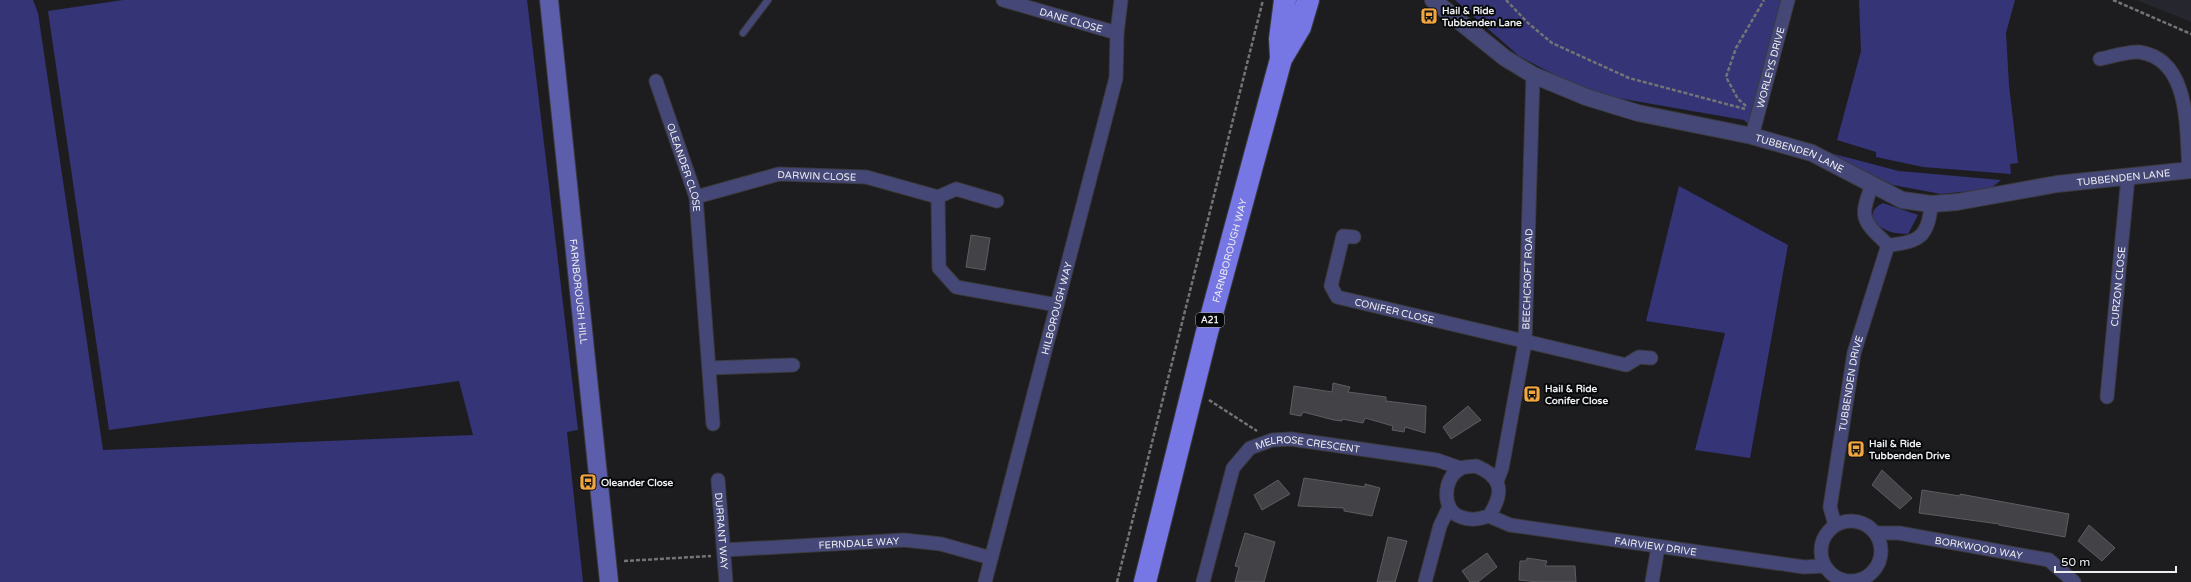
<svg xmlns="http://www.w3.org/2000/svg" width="2191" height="582" font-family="'Varela Round',sans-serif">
<rect width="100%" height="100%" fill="#1d1d20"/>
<polygon fill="#25262e" points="2136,0 2191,0 2191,22"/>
<g fill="#353476">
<polygon points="0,0 33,0 38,13 103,450 473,435 459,381 109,430 48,11 123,0 527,0 578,430 567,432 583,582 0,582"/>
<polygon points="1455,0 1782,0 1753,117 1748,124 1744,120 1589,93 1519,56"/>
<polygon points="1859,0 2015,0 2006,33 2009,85 2018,163 2010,164 2011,174 1923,167 1876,157 1876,152 1837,140 1861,51"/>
<polygon points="1826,152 1899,171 2001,180 1990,189 1941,194 1893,185"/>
<polygon points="1679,186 1788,245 1750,458 1695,450 1725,333 1646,321"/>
<path d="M1883,203L1918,215L1908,234C1892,234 1883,231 1872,219C1872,211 1875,207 1883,203Z"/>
</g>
<g fill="#434347" stroke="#5c5d61">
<polygon points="971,235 990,238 985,270 966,267"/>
<polygon points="1333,383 1350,387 1348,392 1386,397 1386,401 1426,406 1425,433 1405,427 1404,432 1392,430 1393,426 1365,418 1363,423 1342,419 1342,421 1334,420 1303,412 1301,416 1290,414 1294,386 1332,392"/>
<polygon points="1468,406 1481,420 1451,439 1443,427"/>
<polygon points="1882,470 1912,498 1900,509 1872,485"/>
<polygon points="1304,478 1365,487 1365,484 1380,488 1372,516 1344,511 1344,508 1298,506"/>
<polygon points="1278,480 1290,494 1262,510 1254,495"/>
<polygon points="1922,490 1960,496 1960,494 2069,514 2065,537 1999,525 1999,524 1919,513"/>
<polygon points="2089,525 2115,548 2102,561 2078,541"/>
<polygon points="1245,533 1275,542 1264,582 1235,582 1239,567 1235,566"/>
<polygon points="1388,537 1407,541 1395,582 1377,582"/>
<polygon points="1487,553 1497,567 1478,582 1470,582 1462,571"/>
<polygon points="1527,558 1547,561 1545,566 1575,566 1576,582 1538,582 1519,580 1520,561 1526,561"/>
</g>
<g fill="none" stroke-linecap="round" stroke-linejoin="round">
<g stroke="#3a3a3d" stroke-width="8">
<polyline id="service" points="743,33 768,0"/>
</g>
<g stroke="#3a3a3d" stroke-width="15">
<g id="minor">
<path id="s1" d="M1003,0L1117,33"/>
<path d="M2100,59C2111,57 2128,51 2139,52C2191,59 2186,130 2189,170"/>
<path id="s2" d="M656,81L696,197L713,424"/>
<path id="s3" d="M1752,136L1788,0"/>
<path d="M1872,185C1859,219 1862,220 1888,245C1919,243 1929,236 1931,204"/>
<path id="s4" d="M696,197L779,174L866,177L938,197L939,268L956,287L1057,305"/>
<polyline points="938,197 956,189 997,201"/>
<path id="s5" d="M1354,237L1343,236L1331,286L1337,297L1626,365L1639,357L1651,358"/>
<polyline points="710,368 793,365"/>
<path id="s6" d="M2107,397L2128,177"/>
<path d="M1476,466C1503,477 1504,493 1489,516C1479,519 1471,521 1461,517C1441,511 1443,477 1460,469C1464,466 1471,467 1476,466Z"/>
<path id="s7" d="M718,480L726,582"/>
<path id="s8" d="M1497,481L1502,468L1525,342L1533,75"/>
<path id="s9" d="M1489,516L1510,525L1804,567L1824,566"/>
<circle cx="1851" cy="551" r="30"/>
<path id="s10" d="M1835,525L1830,507L1854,353L1888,245"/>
<path id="s11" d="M1876,533H1899L2049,560L2074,582"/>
<path id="s12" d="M724,550L904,540L941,544L991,558"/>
<path id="s13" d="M985,582L1116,78L1117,33L1121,0"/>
<path id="s14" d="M1203,582L1233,468L1250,448L1272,440L1291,439L1437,460L1460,468"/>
<polyline points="1425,582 1440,526 1449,507"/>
<polyline points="1652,582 1658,547"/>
</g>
</g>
<g stroke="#3a3a3d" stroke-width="18">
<g id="tertiary">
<path id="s15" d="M1433,0L1505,58L1533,75L1586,97L1638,113L1752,136L1812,153L1902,200L1931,204L1957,202L2057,184L2191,170"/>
</g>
</g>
<g stroke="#3a3a3d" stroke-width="20">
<g id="secondary">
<path id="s16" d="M549,0L609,582"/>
</g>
</g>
<g stroke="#3a3a3d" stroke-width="24">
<g id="trunk">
<polyline points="1281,58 1280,39 1285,0"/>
<path id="s17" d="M1145,582L1206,336L1281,59L1300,27L1308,0"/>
</g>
</g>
<g stroke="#737476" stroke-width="2.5" stroke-dasharray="4 2" stroke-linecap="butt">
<polyline points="1506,0 1528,23 1552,43 1629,78 1745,109"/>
<polyline points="2113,0 2191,34"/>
<polyline points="1746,106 1738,99 1726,77 1736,48 1764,0"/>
<polyline points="1209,400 1257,431"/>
<polyline points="624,561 711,556"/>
<polyline points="1117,582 1263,0"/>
</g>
<use href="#service" stroke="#454877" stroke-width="6"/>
<use href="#minor" stroke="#454877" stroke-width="13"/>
<use href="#tertiary" stroke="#454877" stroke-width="16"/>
<use href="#secondary" stroke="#5c5eab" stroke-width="18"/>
<use href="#trunk" stroke="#7676e4" stroke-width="22"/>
</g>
<defs>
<g id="bus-square" transform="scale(0.9)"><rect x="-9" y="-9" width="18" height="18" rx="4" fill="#f1a640" stroke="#070809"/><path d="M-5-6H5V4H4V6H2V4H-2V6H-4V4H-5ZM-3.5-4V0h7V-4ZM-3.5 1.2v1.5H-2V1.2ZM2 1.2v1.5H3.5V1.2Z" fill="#111"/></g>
</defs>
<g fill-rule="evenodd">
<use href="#bus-square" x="1429" y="16"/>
<use href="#bus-square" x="1532" y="394"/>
<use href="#bus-square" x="1856" y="449"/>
<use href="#bus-square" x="588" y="482"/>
</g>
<g text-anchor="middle" stroke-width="4" stroke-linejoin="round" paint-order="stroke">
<rect fill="#070809" stroke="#a8a9ab" stroke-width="1" x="1196" y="313" width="28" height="14" rx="3"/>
<g font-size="9" font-weight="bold" fill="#edeef0">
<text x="1210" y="323">A21</text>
</g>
<g font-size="10" font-weight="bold" fill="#edeef0" stroke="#070809" text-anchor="start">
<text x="1442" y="14">Hail &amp; Ride<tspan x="1442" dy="12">Tubbenden Lane</tspan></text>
<text x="1545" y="392">Hail &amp; Ride<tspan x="1545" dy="12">Conifer Close</tspan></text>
<text x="1869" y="447">Hail &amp; Ride<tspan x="1869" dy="12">Tubbenden Drive</tspan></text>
<text x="601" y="486">Oleander Close</text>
</g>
<g font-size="10" fill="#edeef0" stroke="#070809">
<text dy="4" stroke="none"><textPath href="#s1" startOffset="71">DANE CLOSE</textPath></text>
<text dy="4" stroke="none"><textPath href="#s3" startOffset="71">WORLEYS DRIVE</textPath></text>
<text dy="4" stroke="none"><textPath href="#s15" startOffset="404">TUBBENDEN LANE</textPath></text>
<text dy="4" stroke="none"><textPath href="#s2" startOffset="91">OLEANDER CLOSE</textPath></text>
<text dy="4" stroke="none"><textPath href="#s4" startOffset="124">DARWIN CLOSE</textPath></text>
<text dy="4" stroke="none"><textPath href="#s15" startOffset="741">TUBBENDEN LANE</textPath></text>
<text dy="4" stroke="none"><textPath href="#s17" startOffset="342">FARNBOROUGH WAY</textPath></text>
<text dy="4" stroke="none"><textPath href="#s8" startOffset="205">BEECHCROFT ROAD</textPath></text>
<text dy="4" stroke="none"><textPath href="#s6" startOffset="111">CURZON CLOSE</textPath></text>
<text dy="4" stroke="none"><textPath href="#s16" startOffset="293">FARNBOROUGH HILL</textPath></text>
<text dy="4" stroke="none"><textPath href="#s13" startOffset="283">HILBOROUGH WAY</textPath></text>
<text dy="4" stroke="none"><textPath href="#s5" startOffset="134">CONIFER CLOSE</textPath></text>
<text dy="4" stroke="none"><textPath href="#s10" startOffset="144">TUBBENDEN DRIVE</textPath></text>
<text dy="4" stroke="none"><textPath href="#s14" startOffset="203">MELROSE CRESCENT</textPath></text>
<text dy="4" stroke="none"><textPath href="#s7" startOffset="51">DURRANT WAY</textPath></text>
<text dy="4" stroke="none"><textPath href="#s12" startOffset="135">FERNDALE WAY</textPath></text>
<text dy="4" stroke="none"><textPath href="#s9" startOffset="170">FAIRVIEW DRIVE</textPath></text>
<text dy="4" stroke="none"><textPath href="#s11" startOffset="104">BORKWOOD WAY</textPath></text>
</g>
</g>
<path d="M2055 566v6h121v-6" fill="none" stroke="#edeef0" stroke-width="2"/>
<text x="2061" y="566" font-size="12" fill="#edeef0" stroke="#070809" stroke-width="3" paint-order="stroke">50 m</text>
</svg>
